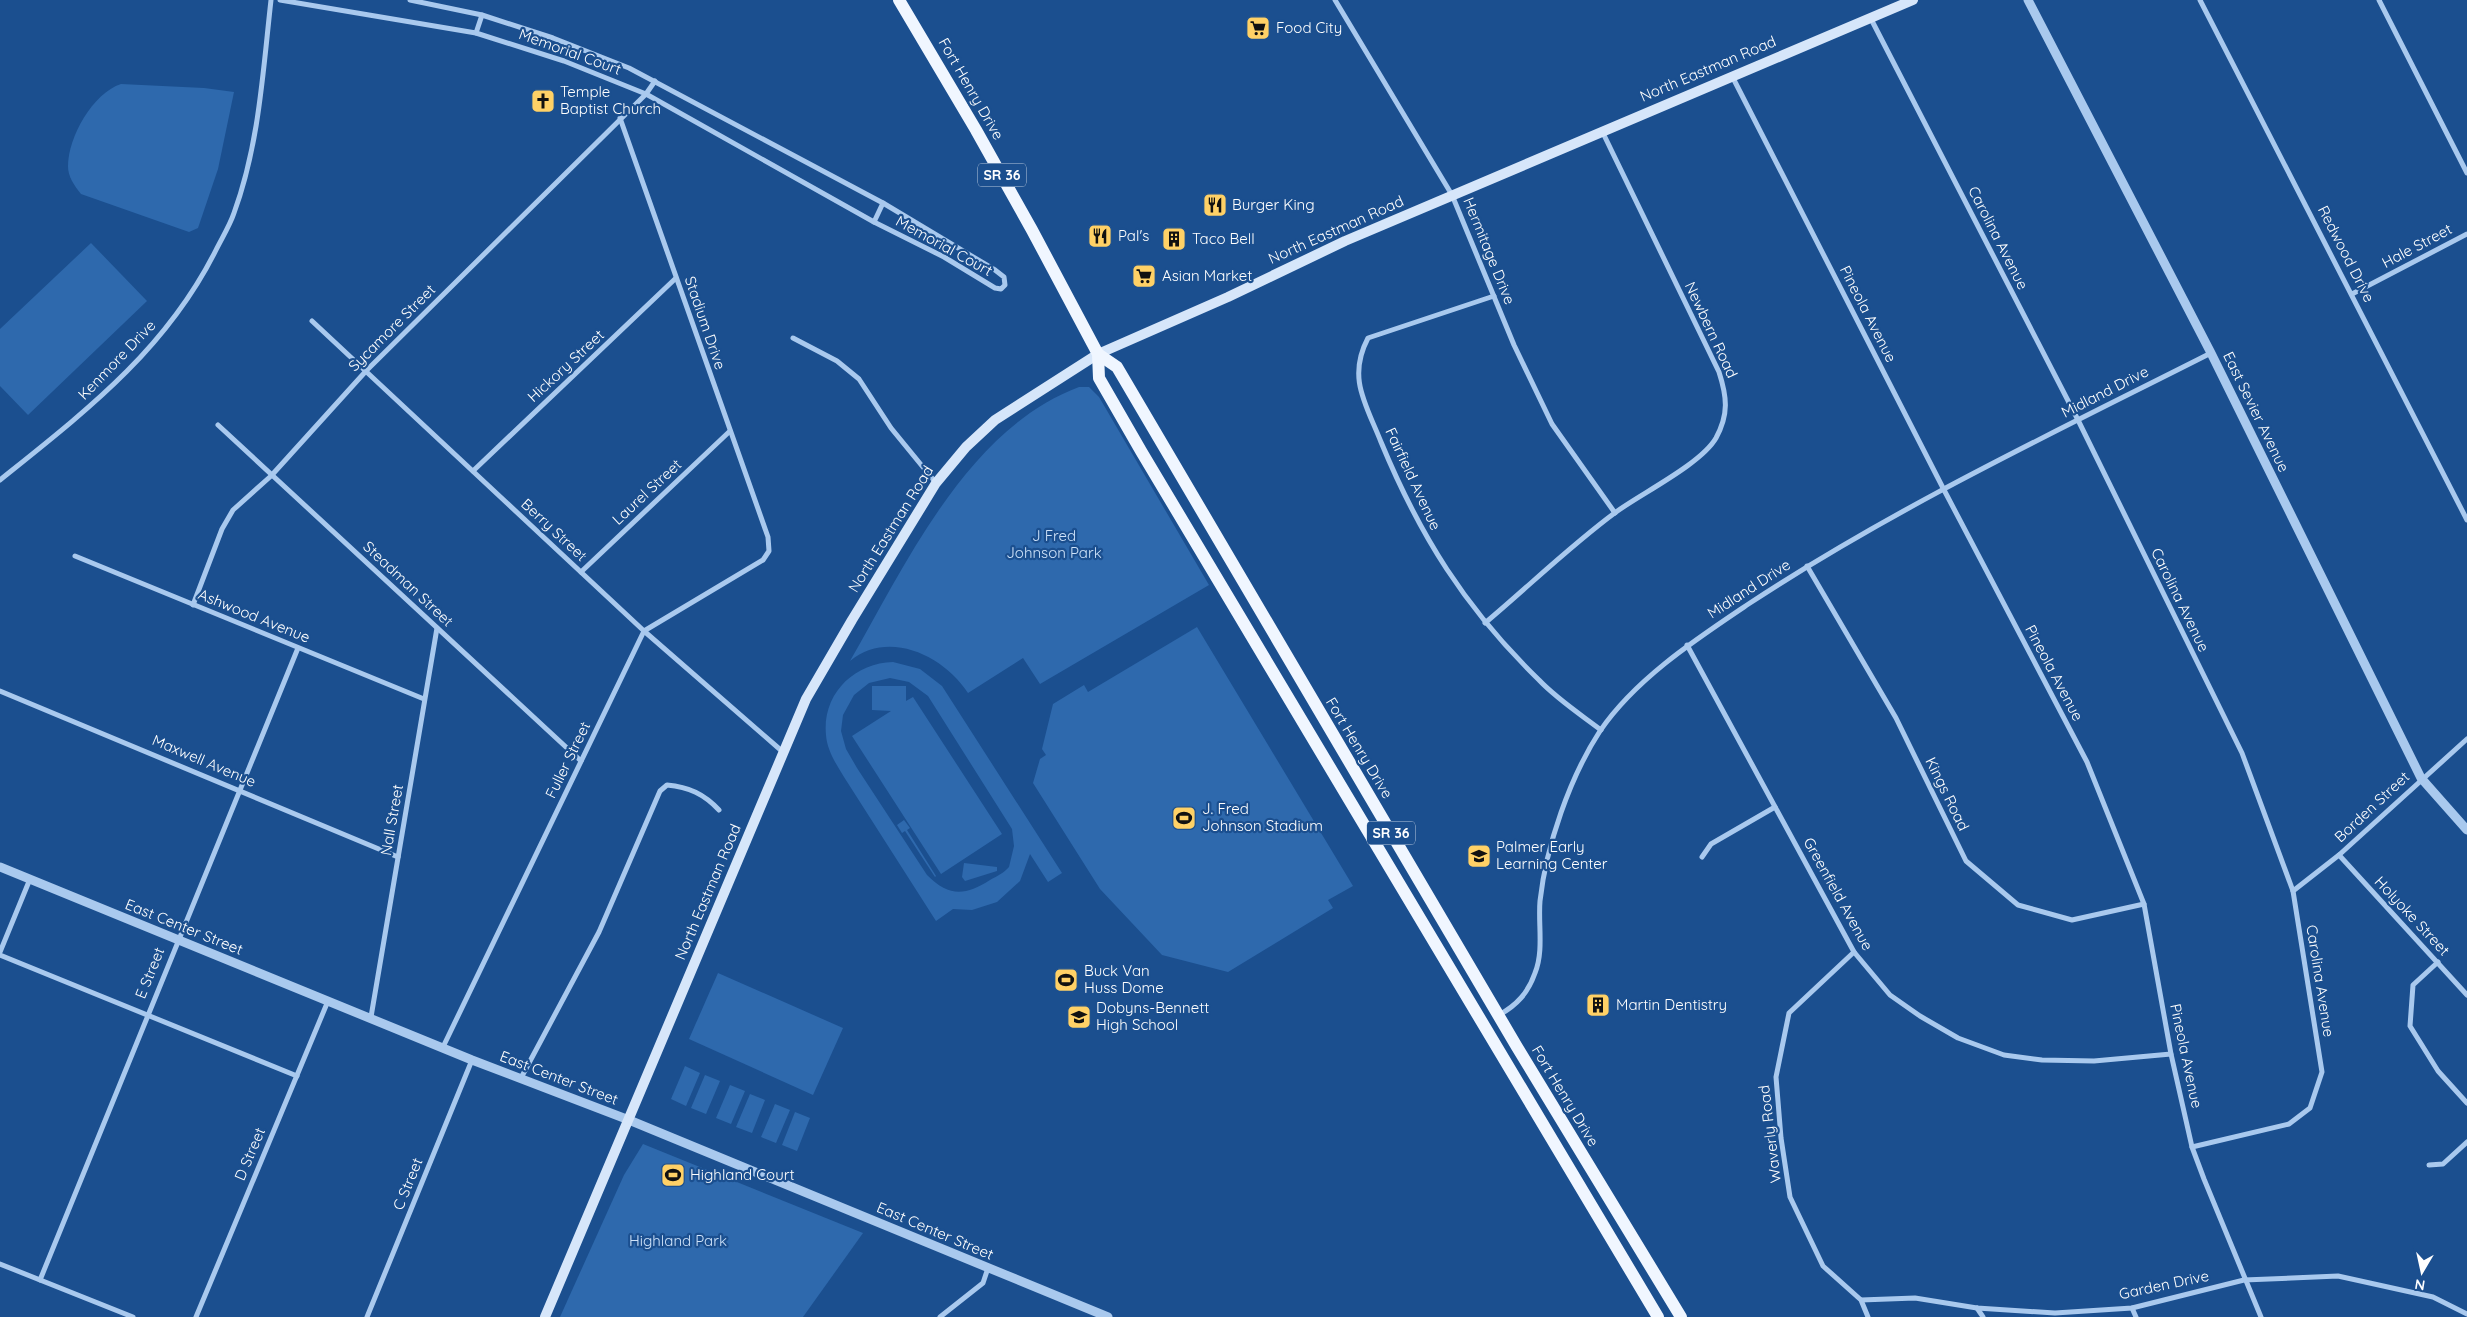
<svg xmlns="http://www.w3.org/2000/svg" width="2467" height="1317" font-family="Quicksand,sans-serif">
<rect width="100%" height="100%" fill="#1b4f8f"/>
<g fill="#2e69ad" fill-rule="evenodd">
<path d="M121,84L204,88L234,92L218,169L198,228L189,232L81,194C74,185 68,177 68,166C68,137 93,93 121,84Z"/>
<polygon points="91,243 147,301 28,415 0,386 0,329"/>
<path d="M1079,387H1089L1099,397L1209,585L1040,684L1023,658L968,693C944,656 889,629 850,661C906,564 967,429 1079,387Z"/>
<polygon points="1197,627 1353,886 1328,900 1333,908 1228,972 1162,955 1100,889 1033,783 1040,759 1046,755 1042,749 1053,704 1084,685 1088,692"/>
<path d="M893,662L920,669L942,686L1062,873L1048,882L1030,854L1020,881L997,902L972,910L953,909L936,921L844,777C836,764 827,750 826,735C822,694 854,663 893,662ZM890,678L909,682L928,696L1012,829L1014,846L1009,867C1004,873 997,876 990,880C965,896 949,897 927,875L857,768L846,749L841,731L843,715L854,695L869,683Z"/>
<polygon points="872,686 906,686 906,701 913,697 1002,834 941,874 852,736 891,711 872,710"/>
<polygon points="904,820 910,828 907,830 936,876 935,877 905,831 902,833 897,825"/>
<polygon points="964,863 997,867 997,871 965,881 962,877"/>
<polygon points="718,973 843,1028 813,1095 689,1039"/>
<polygon points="685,1066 700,1073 686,1106 671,1099"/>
<polygon points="705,1075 720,1081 706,1114 691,1108"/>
<polygon points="730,1085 745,1091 731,1124 716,1118"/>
<polygon points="750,1094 765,1100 752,1133 736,1127"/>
<polygon points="775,1104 790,1110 776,1143 761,1137"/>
<polygon points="795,1112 810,1118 797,1151 782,1145"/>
<polygon points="643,1144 863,1233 803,1317 560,1317 624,1175"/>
</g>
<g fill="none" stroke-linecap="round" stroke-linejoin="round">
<g stroke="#a9c9ee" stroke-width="5">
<polyline points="280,0 476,33 564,61 646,94 874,222 944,257 995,288 1001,289 1005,285 1004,277 995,270 883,203 629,68 553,38 482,15 410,0"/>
<polyline points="1335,0 1452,195 1514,345 1552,424 1615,513"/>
<polyline points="2200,0 2467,520"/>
<polyline points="2379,0 2467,173"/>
<polyline points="1870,17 2078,420 2242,753 2293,891 2322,1072 2310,1108 2289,1124 2192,1147"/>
<polyline points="476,33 482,15"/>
<polyline points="1732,76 1943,488 2087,762 2144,904 2171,1054 2192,1147 2204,1179 2261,1317"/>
<polyline points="874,222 883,203"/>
<polyline points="2352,294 2467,234"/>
<path d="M1494,296L1368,338C1347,378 1366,404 1381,442C1420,536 1465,608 1539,680C1557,699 1580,714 1601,730"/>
<polyline points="312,321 644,631 783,752"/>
<polyline points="793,338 837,361 859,379 891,428 936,483"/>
<polyline points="218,425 581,761"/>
<polyline points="473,471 676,278"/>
<path d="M0,480C86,411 166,350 216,250C222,238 230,225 234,213C259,145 263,71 271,0"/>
<polyline points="75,556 424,699"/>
<polyline points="1807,566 1896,718 1966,861 2018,905 2072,920 2144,904"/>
<polyline points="581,572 730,431"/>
<polyline points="193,605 222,529 233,510 271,476 366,371 646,94 655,81"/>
<path d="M1485,623C1528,587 1571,545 1616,512C1642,493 1701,464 1716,438C1729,414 1727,397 1719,372L1602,131"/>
<polyline points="1687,645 1854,952 1890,995 1920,1016 1958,1038 2004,1055 2042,1060 2094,1061 2171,1054"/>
<polyline points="0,691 398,857"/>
<polyline points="2339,855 2467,995"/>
<polyline points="1702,857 1711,844 1775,807"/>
<polyline points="2293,891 2339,855 2467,739"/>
<polyline points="0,952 30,879"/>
<polyline points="1854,952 1789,1013 1776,1077 1781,1138 1790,1197 1823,1266 1861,1300 1868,1317"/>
<polyline points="0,955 297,1076"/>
<polyline points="2438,962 2413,985 2410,1026 2438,1071 2467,1103"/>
<path d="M1499,1015C1517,1005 1528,993 1535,973C1544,951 1538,924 1540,901C1546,846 1570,777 1600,731C1636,678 1698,638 1750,603C1896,507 2055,432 2211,353"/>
<polyline points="371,1017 437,628"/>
<polyline points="443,1047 644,631 763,560 769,551 768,537 620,118"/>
<path d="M521,1078L599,932L660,791L667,785C689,787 704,794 719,810"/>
<polyline points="2429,1165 2443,1164 2467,1142"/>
<polyline points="0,1264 133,1317"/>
<polyline points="40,1280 298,648"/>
<polyline points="1861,1300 1915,1298 1977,1308 2055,1313 2132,1308 2244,1280 2338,1276 2433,1297 2467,1314"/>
<polyline points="1977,1308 1983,1317"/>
<polyline points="2132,1308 2136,1317"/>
<polyline points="196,1317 328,1001"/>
<polyline points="367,1317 472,1060"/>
<polyline points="940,1317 983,1283 988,1268"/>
</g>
<g stroke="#a9c9ee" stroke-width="9">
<polyline points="2028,0 2211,353 2421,778 2467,830"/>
<polyline points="0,867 472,1060 629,1120 1108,1317"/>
</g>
<polyline stroke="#d6e6fa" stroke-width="10" points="545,1317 806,699 852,620 936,483 966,447 995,420 1098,354 1228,297 1345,241 1913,0"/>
<g stroke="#f0f6ff" stroke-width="12">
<polyline points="899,0 976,130 1032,230 1098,354 1099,378 1141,451 1658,1317"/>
<polyline points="1098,354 1117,367 1517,1047 1681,1317"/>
</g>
</g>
<defs>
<g id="supermarket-square" transform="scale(1.25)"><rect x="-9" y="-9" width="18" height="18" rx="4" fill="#ffd166" stroke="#1b4f8f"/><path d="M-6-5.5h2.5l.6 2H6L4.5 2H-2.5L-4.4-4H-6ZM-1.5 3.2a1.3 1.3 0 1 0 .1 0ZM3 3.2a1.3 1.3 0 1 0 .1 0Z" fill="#111"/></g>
<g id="church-square" transform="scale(1.25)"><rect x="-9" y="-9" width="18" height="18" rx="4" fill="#ffd166" stroke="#1b4f8f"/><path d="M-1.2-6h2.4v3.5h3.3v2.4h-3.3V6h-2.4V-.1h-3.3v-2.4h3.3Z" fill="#111"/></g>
<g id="restaurant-square" transform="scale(1.25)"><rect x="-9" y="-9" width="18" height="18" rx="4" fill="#ffd166" stroke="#1b4f8f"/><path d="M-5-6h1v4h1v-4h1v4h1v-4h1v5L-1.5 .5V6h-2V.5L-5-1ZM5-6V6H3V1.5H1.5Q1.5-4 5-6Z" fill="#111"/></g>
<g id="building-square" transform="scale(1.25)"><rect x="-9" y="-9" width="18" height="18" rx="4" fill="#ffd166" stroke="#1b4f8f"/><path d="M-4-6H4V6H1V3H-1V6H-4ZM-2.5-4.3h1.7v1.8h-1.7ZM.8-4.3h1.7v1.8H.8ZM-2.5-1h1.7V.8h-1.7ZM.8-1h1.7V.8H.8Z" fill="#111"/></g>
<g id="stadium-square" transform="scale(1.25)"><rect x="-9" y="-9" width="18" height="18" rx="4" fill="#ffd166" stroke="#1b4f8f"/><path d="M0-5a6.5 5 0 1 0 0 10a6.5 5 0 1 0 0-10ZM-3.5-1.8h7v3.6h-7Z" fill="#111"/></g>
<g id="school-square" transform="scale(1.25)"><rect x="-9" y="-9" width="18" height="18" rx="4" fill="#ffd166" stroke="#1b4f8f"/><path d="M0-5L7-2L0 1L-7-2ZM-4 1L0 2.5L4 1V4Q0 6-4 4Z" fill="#111"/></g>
</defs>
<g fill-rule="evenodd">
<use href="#supermarket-square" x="1258" y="28"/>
<use href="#church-square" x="543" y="101"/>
<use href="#restaurant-square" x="1215" y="205"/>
<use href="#restaurant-square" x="1100" y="236"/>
<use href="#building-square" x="1174" y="239"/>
<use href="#supermarket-square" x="1144" y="276"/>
<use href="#stadium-square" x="1184" y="818"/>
<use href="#school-square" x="1479" y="856"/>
<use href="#stadium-square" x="1066" y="980"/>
<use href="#building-square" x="1598" y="1005"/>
<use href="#school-square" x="1079" y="1017"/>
<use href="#stadium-square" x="673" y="1175"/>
</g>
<g text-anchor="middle" stroke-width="4.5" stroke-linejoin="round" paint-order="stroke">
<g fill="#1b4f8f" stroke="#bbcadd" stroke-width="1">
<rect x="978" y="163.5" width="48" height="23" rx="4"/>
<rect x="1367" y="821.5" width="48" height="23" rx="4"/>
</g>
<g font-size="14" font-weight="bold" fill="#fff">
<text x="1002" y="180">SR 36</text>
<text x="1391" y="838">SR 36</text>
</g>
<g font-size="15" fill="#fff" stroke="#1b4f8f" text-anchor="start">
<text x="1276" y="33">Food City</text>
<text x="560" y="97">Temple<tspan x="560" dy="17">Baptist Church</tspan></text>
<text x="1232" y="210">Burger King</text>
<text x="1118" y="241">Pal's</text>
<text x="1192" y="244">Taco Bell</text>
<text x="1162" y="281">Asian Market</text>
<text x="1202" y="814">J. Fred<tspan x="1202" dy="17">Johnson Stadium</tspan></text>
<text x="1496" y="852">Palmer Early<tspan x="1496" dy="17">Learning Center</tspan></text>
<text x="1084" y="976">Buck Van<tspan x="1084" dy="17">Huss Dome</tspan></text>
<text x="1616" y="1010">Martin Dentistry</text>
<text x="1096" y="1013">Dobyns-Bennett<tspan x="1096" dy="17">High School</tspan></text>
<text x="690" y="1180">Highland Court</text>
</g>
<g font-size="15" fill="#fff" stroke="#1b4f8f">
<text transform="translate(570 52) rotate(20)" y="5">Memorial Court</text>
<text transform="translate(1708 69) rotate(-23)" y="5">North Eastman Road</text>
<text transform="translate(971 89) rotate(60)" y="5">Fort Henry Drive</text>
<text transform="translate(1336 230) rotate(-24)" y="5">North Eastman Road</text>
<text transform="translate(1998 238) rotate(63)" y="5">Carolina Avenue</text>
<text transform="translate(944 246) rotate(29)" y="5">Memorial Court</text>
<text transform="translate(2417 246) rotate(-28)" y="5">Hale Street</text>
<text transform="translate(1489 251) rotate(68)" y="5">Hermitage Drive</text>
<text transform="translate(2346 254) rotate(63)" y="5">Redwood Drive</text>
<text transform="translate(1868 314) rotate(63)" y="5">Pineola Avenue</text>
<text transform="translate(705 323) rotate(71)" y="5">Stadium Drive</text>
<text transform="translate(392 328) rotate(-45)" y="5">Sycamore Street</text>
<text transform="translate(1711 330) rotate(65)" y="5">Newbern Road</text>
<text transform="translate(117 360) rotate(-46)" y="5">Kenmore Drive</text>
<text transform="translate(566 366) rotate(-43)" y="5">Hickory Street</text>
<text transform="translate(2105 392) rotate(-27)" y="5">Midland Drive</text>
<text transform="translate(2256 412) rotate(64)" y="5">East Sevier Avenue</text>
<text transform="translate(1413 479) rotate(65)" y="5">Fairfield Avenue</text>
<text transform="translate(647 492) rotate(-43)" y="5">Laurel Street</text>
<text transform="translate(891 529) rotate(-58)" y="5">North Eastman Road</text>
<text transform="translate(554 530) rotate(43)" y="5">Berry Street</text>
<text transform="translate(408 584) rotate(43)" y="5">Steadman Street</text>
<text transform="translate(1749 589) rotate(-33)" y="5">Midland Drive</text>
<text transform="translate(2180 600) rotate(64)" y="5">Carolina Avenue</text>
<text transform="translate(254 616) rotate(22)" y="5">Ashwood Avenue</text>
<text transform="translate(2054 673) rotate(62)" y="5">Pineola Avenue</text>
<text transform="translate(1359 748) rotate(59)" y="5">Fort Henry Drive</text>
<text transform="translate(568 760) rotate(-64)" y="5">Fuller Street</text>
<text transform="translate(204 761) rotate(23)" y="5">Maxwell Avenue</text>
<text transform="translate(1947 794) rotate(64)" y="5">Kings Road</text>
<text transform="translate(2372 807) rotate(-43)" y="5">Borden Street</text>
<text transform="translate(392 820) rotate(-80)" y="5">Nall Street</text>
<text transform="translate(708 892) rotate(-67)" y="5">North Eastman Road</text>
<text transform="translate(1838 894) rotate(61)" y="5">Greenfield Avenue</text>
<text transform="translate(2412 916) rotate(47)" y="5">Holyoke Street</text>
<text transform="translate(184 927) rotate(22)" y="5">East Center Street</text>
<text transform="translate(150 973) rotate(-68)" y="5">E Street</text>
<text transform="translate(2320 981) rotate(81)" y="5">Carolina Avenue</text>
<text transform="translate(2186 1056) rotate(78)" y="5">Pineola Avenue</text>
<text transform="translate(559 1078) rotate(21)" y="5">East Center Street</text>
<text transform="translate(1565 1096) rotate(59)" y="5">Fort Henry Drive</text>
<text transform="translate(1770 1134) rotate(-97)" y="5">Waverly Road</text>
<text transform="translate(250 1154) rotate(-67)" y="5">D Street</text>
<text transform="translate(408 1184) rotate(-68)" y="5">C Street</text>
<text transform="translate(935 1231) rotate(23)" y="5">East Center Street</text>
<text transform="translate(2164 1285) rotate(-12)" y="5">Garden Drive</text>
</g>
<g font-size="15" fill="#cfe3fa" stroke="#1b4f8f">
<text x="1054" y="541">J Fred<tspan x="1054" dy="17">Johnson Park</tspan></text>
<text x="678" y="1246">Highland Park</text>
</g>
</g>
<g transform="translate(2422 1272) rotate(189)" stroke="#1b4f8f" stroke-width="4" paint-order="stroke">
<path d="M0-4L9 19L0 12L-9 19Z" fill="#ffffff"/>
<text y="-8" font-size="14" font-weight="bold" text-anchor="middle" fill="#ffffff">N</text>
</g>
</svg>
